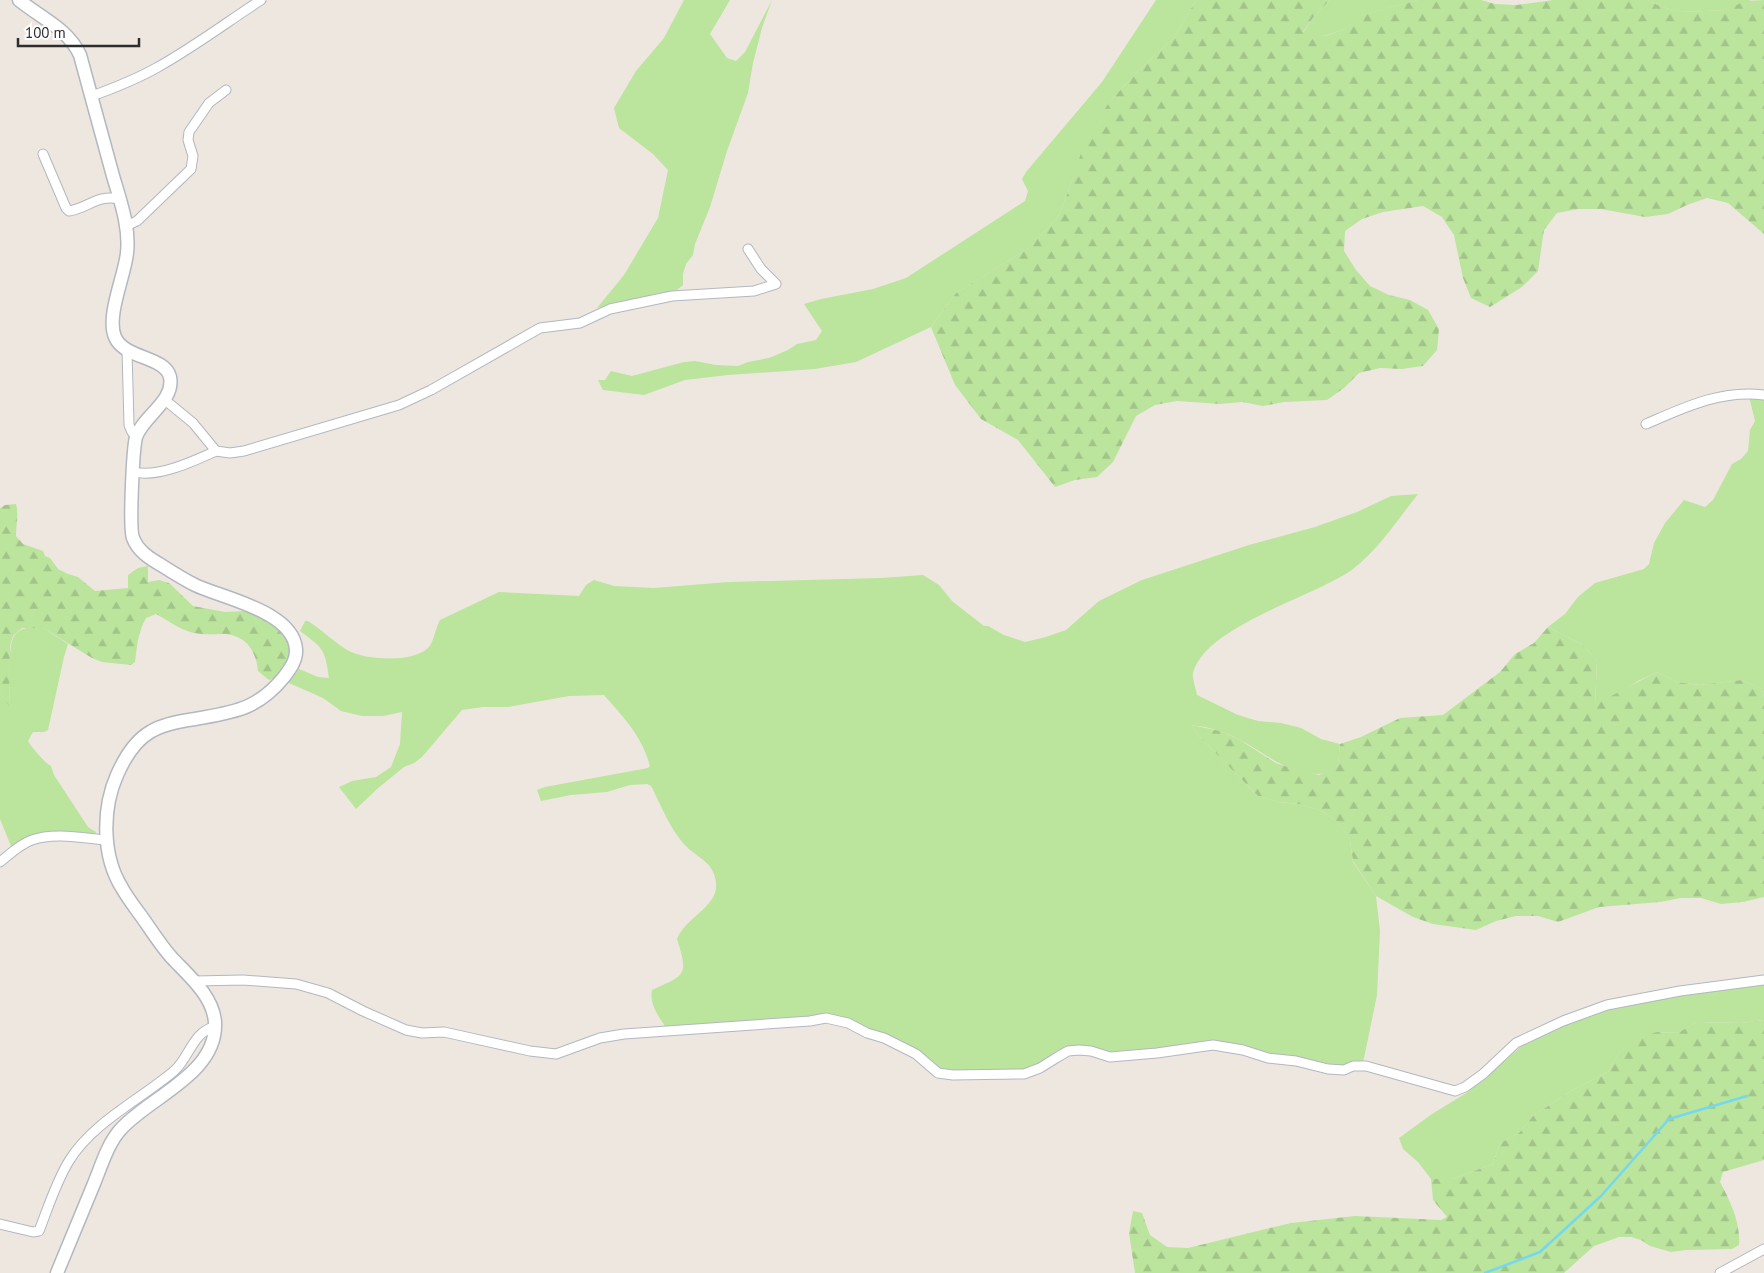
<svg xmlns="http://www.w3.org/2000/svg" width="1764" height="1273" font-family="'PT Sans',sans-serif">
<defs>
<pattern id="forest-firs" width="22" height="20" patternUnits="userSpaceOnUse" patternTransform="scale(1.25)"><rect width="22" height="20" fill="#bbe49d"/><path d="M5 1l3.5 6h-7zM16 11l3.5 6h-7z" fill="#a1c488"/></pattern>
</defs>
<rect width="100%" height="100%" fill="#eee7e0"/>
<g fill="#bbe49d">
<polygon points="684,0 730,0 710,34 727,58 736,61 745,52 772,0 762,28 753,63 748,93 727,151 710,207 695,244 693,255 686,264 683,274 683,285 677,290 597,308 624,275 658,218 668,170 653,154 619,128 614,108 636,71 664,38"/>
<polygon points="1156,0 1196,0 1173,39 1141,68 1111,100 1074,177 1058,217 1029,248 956,293 931,327 856,362 815,369 728,375 685,380 644,395 603,390 598,380 605,380 611,371 632,376 684,362 695,361 716,365 738,366 748,362 769,358 788,350 797,344 816,340 822,331 804,304 821,299 873,289 906,278 1025,201 1028,191 1022,179 1026,172 1102,82"/>
<polygon points="1330,0 1418,0 1362,15 1345,29 1324,36 1303,33 1315,15"/>
<polygon points="1647,0 1751,0 1726,10 1682,12 1662,7"/>
<polygon points="1749,396 1764,397 1764,697 1762,689 1742,680 1699,685 1677,682 1657,672 1638,681 1620,693 1595,704 1597,661 1583,645 1548,627 1565,614 1578,597 1595,583 1644,569 1649,564 1654,543 1665,523 1684,500 1705,507 1713,500 1732,464 1741,459 1748,451 1750,430 1755,421"/>
<path d="M1418,494C1398,519 1379,549 1353,569C1315,597 1206,625 1193,673C1192,679 1196,689 1197,695L1238,715L1258,721L1281,723L1301,728L1321,739L1340,744L1338,765C1332,768 1323,775 1317,774C1286,773 1265,753 1240,740C1225,732 1209,727 1192,725L1197,734L1258,796L1278,802L1299,804L1320,810L1338,822L1350,840L1353,862L1376,896L1380,931L1377,995L1363,1063L1344,1066L1264,1054L1238,1046L1109,1054L1087,1047L1022,1071H945L839,1017L665,1026C658,1016 649,1003 652,990C685,975 689,976 677,939C684,922 702,914 712,899C718,890 717,879 712,870C706,859 691,853 683,843C668,825 662,807 651,786L647,784L630,785L607,792L571,795L541,801L537,790L545,787L648,768L650,766C642,736 624,718 604,695L569,696L508,707H483L462,710L422,757L414,763L404,767L377,789L356,809L339,787L352,781L376,777L391,767L400,744L402,712L383,716H362L341,711L323,698L289,683L299,669L318,677L329,678C325,649 323,648 300,631L305,621H308C322,630 335,643 349,651C366,660 413,663 428,648C434,642 435,629 440,620L499,592L579,596L586,585L594,580L614,586L654,588L729,582L881,578L923,575L939,585L952,601L984,626H988L1004,635L1025,642L1046,637L1066,630L1099,601L1142,580L1249,545L1315,527L1357,512L1391,496Z"/>
<path d="M32,627L43,628L68,644L64,657L48,730L44,732H33L28,741C32,748 45,763 51,766L54,775L88,827L96,832L94,835L51,833L37,834L11,846L0,819V693L9,705C10,690 7,644 15,635C20,629 25,628 32,627Z"/>
<polygon points="1764,984 1764,1020 1741,1023 1696,1022 1678,1033 1657,1032 1619,1052 1609,1071 1569,1092 1533,1116 1519,1133 1500,1143 1493,1164 1452,1179 1431,1179 1418,1162 1403,1149 1399,1138 1432,1114 1468,1092 1522,1046 1576,1019 1608,1010 1660,998"/>
</g>
<g fill="url(#forest-firs)">
<polygon points="1196,0 1330,0 1315,15 1303,32 1325,36 1345,29 1361,15 1418,0 1481,0 1495,4 1516,5 1554,0 1647,0 1662,7 1683,12 1726,10 1745,1 1764,0 1764,234 1728,203 1707,198 1687,205 1668,214 1645,217 1601,209 1579,209 1557,213 1544,230 1538,271 1522,287 1490,307 1471,298 1463,278 1454,235 1442,217 1423,206 1383,212 1362,219 1345,231 1344,251 1356,270 1370,286 1389,295 1410,300 1428,310 1439,329 1437,350 1423,366 1402,369 1380,368 1359,373 1344,388 1327,400 1284,402 1263,406 1242,402 1220,404 1177,401 1155,405 1136,416 1113,462 1097,477 1075,480 1055,487 1018,440 981,419 955,385 931,327 956,293 1029,248 1058,217 1074,177 1086,136 1111,100 1141,68 1173,39"/>
<path d="M16,504C19,516 16,524 16,536L23,544L43,551L45,556L50,558L58,569L68,574L78,577L95,591L128,588V575L138,568L148,566V582L159,580L169,583L193,606L225,612L246,611L257,614L275,625L287,639L290,649V657L288,663L276,678L269,680L258,671C256,650 245,634 222,634C212,634 204,635 194,633C180,630 169,621 156,614L146,618C138,632 137,646 135,662L131,665L102,662L92,658L43,628H22L13,636L10,646L9,706L0,693V508L5,505Z"/>
<path d="M1548,627L1583,645L1597,661L1595,703C1617,695 1636,682 1657,672L1677,682L1699,685L1742,680L1762,689L1764,697V897L1743,902L1721,904L1701,898H1681L1660,902L1599,907L1558,922L1538,916H1516L1496,921L1476,930L1433,924L1413,917L1376,896L1353,861L1350,840L1338,822L1320,810L1299,804L1278,802L1258,796L1197,734L1192,725L1220,731L1240,740L1276,763L1297,770L1319,775L1338,765L1340,744L1361,737L1400,718L1443,715L1500,672L1515,654L1534,643Z"/>
<path d="M1764,1020V1160L1723,1172L1720,1182C1730,1200 1741,1224 1739,1245L1732,1249L1686,1250L1671,1252L1650,1246L1641,1240L1631,1237H1619L1594,1246L1564,1273H1135L1129,1233L1133,1211L1142,1213L1150,1235L1167,1247L1188,1248L1291,1223L1355,1216L1441,1220L1447,1217L1433,1200L1431,1179H1452L1493,1164L1500,1143L1519,1133L1533,1116L1569,1092L1609,1071L1619,1052L1636,1038L1657,1032L1678,1033L1696,1022L1741,1023Z"/>
</g>
<g fill="none" stroke-linecap="round" stroke-linejoin="round">
<polyline stroke="#74d8ee" stroke-width="2.5" points="1485,1273 1540,1252 1601,1196 1669,1119 1747,1096"/>
<g stroke="#b3b7c0" stroke-width="11">
<g id="street">
<path d="M92,96C114,88 137,79 158,67C194,47 227,22 261,0"/>
<path d="M43,154L66,208L69,211C88,208 98,194 119,199"/>
<polyline points="126,226 137,221 191,169 193,156 188,140 189,132 209,103 226,90"/>
<polyline points="127,350 129,425 132,432 136,437"/>
<polyline points="165,400 193,423 216,451 230,453 244,451 399,405 431,390 540,328 580,323 610,309 672,296 754,291 776,284 761,269 748,249"/>
<path d="M1646,424C1683,408 1722,389 1764,395"/>
<path d="M134,472C158,478 194,461 216,451"/>
<path d="M0,862C10,854 20,844 32,840C54,832 83,838 106,840"/>
<polyline points="195,981 243,980 296,984 328,993 363,1011 406,1030 422,1033 444,1032 530,1051 556,1054 600,1038 624,1034 810,1021 826,1018 848,1023 867,1033 884,1038 916,1054 938,1073 953,1075 1024,1074 1040,1068 1056,1058 1068,1051 1079,1050 1091,1051 1110,1057 1157,1053 1213,1045 1243,1050 1268,1058 1296,1061 1328,1069 1344,1070 1353,1066 1366,1066 1455,1091 1465,1087 1483,1074 1516,1043 1563,1021 1607,1005 1680,991 1764,980"/>
<path d="M0,1224L33,1232L39,1231C48,1208 56,1182 69,1161C92,1123 141,1099 174,1071C189,1058 193,1032 214,1027"/>
<polyline points="1720,1273 1764,1249"/>
</g>
</g>
<g stroke="#b3b7c0" stroke-width="15">
<path id="secondary" d="M19,0C41,18 68,29 80,55C91,95 102,136 113,176C120,200 130,227 127,253C125,275 106,316 115,337C124,359 165,356 170,377C175,401 143,416 136,437C133,449 129,528 133,538C138,551 149,558 161,565C172,572 183,579 195,585C222,598 293,611 296,649C297,660 290,669 284,677C257,710 234,712 195,719C180,721 163,724 150,732C135,741 124,759 117,775C102,809 102,856 122,888C128,899 137,910 144,920C153,933 162,947 172,958C189,976 213,996 215,1022C218,1074 149,1097 120,1130C107,1145 101,1167 93,1186C81,1215 69,1244 57,1273"/>
</g>
<use href="#street" stroke="#fff" stroke-width="9"/>
<use href="#secondary" stroke="#fff" stroke-width="12"/>
</g>
<path d="M18 38v8h121v-8" fill="none" stroke="#2d2d2d" stroke-width="2.5"/>
<text x="25" y="38" font-size="15" fill="#2d2d2d" stroke="#ffffff" stroke-width="4" paint-order="stroke">100 m</text>
</svg>
